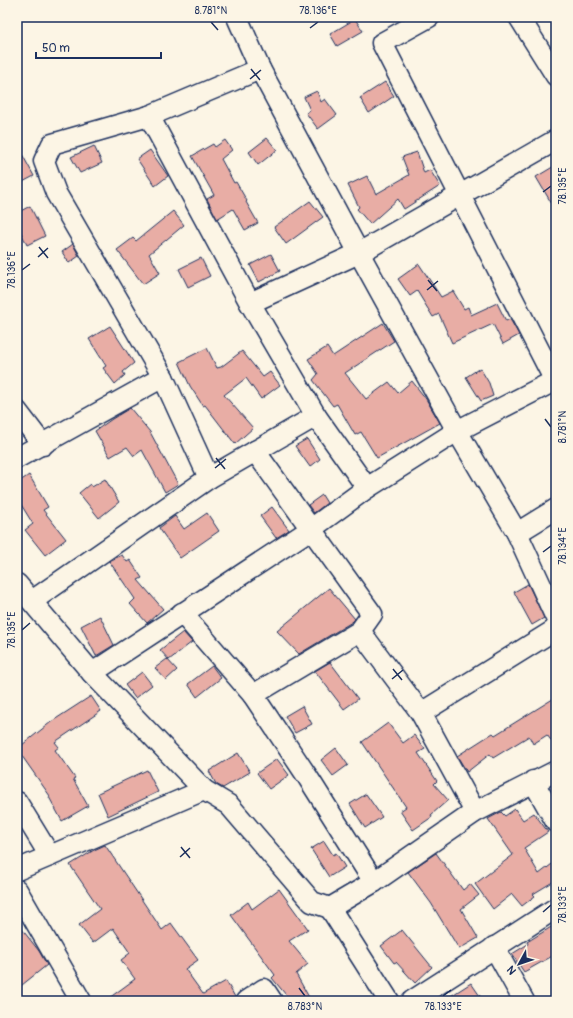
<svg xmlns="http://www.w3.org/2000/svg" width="573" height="1018" font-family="Pangolin,sans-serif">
<rect width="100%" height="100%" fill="#fcf5e5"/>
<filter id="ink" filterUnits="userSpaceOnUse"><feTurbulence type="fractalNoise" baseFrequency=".025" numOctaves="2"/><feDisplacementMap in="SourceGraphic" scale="8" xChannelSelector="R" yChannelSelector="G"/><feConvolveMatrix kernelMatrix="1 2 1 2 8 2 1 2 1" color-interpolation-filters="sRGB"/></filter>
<g filter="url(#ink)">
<g fill="#e8ada5" stroke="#1b2f5e">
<polygon points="355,19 363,31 337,46 330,34"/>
<polygon points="385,82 394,96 369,113 360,98"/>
<polygon points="317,91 321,102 325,99 337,115 318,129 306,113 310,110 304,97"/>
<polygon points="267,138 277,150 258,165 249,152"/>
<polygon points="225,140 232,150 221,159 234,183 236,182 247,201 246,202 258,223 245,230 233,209 217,219 207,199 214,195 192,156 213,144 215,147"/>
<polygon points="17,145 34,176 17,185"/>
<polygon points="94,146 102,163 80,173 71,157"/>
<polygon points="150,150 168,176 155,186 137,159"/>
<polygon points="417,152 424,173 430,170 440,186 404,209 398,199 370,224 357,209 359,207 348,185 367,176 376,194 409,175 402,157"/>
<polygon points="556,165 556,211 536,177"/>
<polygon points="310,201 323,217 286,244 274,227"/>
<polygon points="30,206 45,236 27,245 17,224 17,213"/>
<polygon points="173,211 184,225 149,254 160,273 143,284 117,250 133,238 136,241"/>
<polygon points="73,244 79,256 69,263 62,252"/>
<polygon points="271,254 280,271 259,282 250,265"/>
<polygon points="201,258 210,276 188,287 179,269"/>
<polygon points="419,264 441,297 453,291 464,309 468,307 471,315 497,303 506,321 510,319 519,335 503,344 493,324 452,343 439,314 433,317 417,291 410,296 398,279"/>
<polygon points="383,323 394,341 345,373 366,399 389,382 398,393 412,381 426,399 440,423 377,458 361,432 355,435 337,404 333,406 313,380 318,374 308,359 327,347 333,356"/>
<polygon points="110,326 134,363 123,372 125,375 115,384 103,368 106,366 89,339"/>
<polygon points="207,348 217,368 221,367 242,351 263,377 270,372 280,385 261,399 246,378 224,395 253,428 235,444 205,405 203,406 190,386 179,362"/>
<polygon points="480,368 489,383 493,396 481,401 466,377"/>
<polygon points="130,408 150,432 178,484 165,492 142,450 134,456 127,447 110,457 95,431 112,419"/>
<polygon points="307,439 320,459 310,467 295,446"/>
<polygon points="29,475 48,507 43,510 66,539 45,555 25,530 33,524 17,498 17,483"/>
<polygon points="105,479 119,502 99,518 79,493 90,484 92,487"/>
<polygon points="322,495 327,503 314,513 308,505"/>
<polygon points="272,507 289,530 276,538 260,516"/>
<polygon points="207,513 219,531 180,558 159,528 175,516 184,529"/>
<polygon points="122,555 127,562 130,560 142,578 138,580 163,609 147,623 130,604 135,599 109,561"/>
<polygon points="528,584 544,618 532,625 514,592"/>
<polygon points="329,588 355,619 352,622 299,654 277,631"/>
<polygon points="100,616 114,645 96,656 81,626"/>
<polygon points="183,632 192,642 169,660 160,650"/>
<polygon points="167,659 177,670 166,680 155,668"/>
<polygon points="330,662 358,699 344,709 315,671"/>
<polygon points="212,666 221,678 197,697 188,684"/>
<polygon points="142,672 152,685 135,698 125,685"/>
<polygon points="91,696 101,711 55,742 59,747 55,750 75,778 73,779 88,806 62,821 49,797 50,796 17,749 51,722"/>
<polygon points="556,697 556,747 547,735 533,744 529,736 493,758 490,754 467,772 457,756 493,733 495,735"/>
<polygon points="302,706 312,724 295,733 285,716"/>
<polygon points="388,723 403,743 414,735 425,749 418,753 437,781 434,784 448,800 431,815 432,817 413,830 400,811 406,807 362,742"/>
<polygon points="336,748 348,765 333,776 321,760"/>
<polygon points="238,753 250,772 223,788 216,784 209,771"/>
<polygon points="277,759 289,775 269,789 257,773"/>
<polygon points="147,770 158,792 108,816 98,793"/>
<polygon points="366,794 382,817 365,828 350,804"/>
<polygon points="515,809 523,820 534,813 548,832 524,848 539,874 556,861 556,880 533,894 535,896 522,906 512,894 493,909 475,884 513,855 488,819 501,812 505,816"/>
<polygon points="324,841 333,855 336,853 345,867 329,877 311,849"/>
<polygon points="105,845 162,930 171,923 198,960 185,969 203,994 226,981 235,997 235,1001 105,1001 135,979 121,960 130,953 113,928 93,943 79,925 100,909 70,865 94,850"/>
<polygon points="436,853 463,890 470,884 479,895 461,909 478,938 459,949 431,903 408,872"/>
<polygon points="279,889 308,929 289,941 308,964 296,974 311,1001 291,1001 272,978 275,975 231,915 248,902 252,909"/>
<polygon points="17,923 39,951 47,965 17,989"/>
<polygon points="556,924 556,954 524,972 512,954 528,944 527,942"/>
<polygon points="402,930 432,967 415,983 396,962 394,963 381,946"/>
<polygon points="471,983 482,999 473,1001 443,1001"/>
</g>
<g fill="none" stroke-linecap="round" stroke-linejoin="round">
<g stroke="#1b2f5e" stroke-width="23">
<g id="street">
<polyline points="237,17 260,69 359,253 457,431 517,533 556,618"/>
<polyline points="429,17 382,43 556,383"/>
<polyline points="519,17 556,76"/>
<polyline points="149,116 250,303 316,416"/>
<polyline points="250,303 359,253 556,140"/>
<polyline points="163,377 56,193 44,161 52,144 149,116 260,69"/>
<polyline points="17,411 43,445"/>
<polyline points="255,451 372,614 360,631"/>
<polyline points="17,458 163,377 209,478 316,416 367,488 457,431 556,380"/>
<polyline points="517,533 556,509"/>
<polyline points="17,584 92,673 204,790 229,805 312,902 330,908 374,882 475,812 556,771"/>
<polyline points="32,601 209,478"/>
<polyline points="182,613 253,695 307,776 374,882"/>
<polyline points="92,673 311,529 367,488"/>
<polyline points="253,695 360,631 421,713 475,812"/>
<polyline points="421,713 556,629"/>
<polyline points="533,781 556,822"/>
<polyline points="17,802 50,856"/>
<polyline points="17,870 204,790"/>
<polyline points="17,890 81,1001"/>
<polyline points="330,908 389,1001"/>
<polyline points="494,947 524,1001"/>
<polyline points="246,1001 264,989 272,1001"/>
<polyline points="412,1001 556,908"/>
</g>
</g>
<use href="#street" stroke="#fcf5e5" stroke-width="20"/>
</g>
</g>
<path fill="none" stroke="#1b2f5e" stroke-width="1.5" d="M211,22L218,30M310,28L318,22M251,69L260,80M250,79L261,70M543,192L551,186M39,247L48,258M38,257L48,248M22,270L30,264M428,280L437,291M427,290L438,281M545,419L551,427M216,458L225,469M215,468L226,459M543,552L551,546M22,630L30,623M393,669L402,680M392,679L403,670M181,847L190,858M180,857L190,848M543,912L551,905M299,988L305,996M443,996L451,990"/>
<rect width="573" height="1018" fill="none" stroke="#fcf5e5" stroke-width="44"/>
<g transform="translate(519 964) rotate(230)" stroke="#fcf5e5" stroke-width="3" paint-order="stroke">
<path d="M0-3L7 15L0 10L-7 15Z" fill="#1b2f5e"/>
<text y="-6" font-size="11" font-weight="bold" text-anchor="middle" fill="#1b2f5e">N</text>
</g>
<path d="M36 52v6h125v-6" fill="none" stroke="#1b2f5e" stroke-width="2"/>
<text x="42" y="52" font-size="12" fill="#1b2f5e" stroke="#fcf5e5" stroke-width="3" paint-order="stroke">50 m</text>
<rect x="22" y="22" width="529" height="974" fill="none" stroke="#1b2f5e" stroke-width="1.5"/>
<g font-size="10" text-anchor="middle" fill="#1b2f5e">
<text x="211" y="14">8.781°N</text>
<text x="318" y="14">78.136°E</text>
<text transform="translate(562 186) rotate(-90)" y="4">78.135°E</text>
<text transform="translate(11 270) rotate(-90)" y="4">78.136°E</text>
<text transform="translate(562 427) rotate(-90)" y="4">8.781°N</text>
<text transform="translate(562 546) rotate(-90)" y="4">78.134°E</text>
<text transform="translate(11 630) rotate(-90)" y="4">78.135°E</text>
<text transform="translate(562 905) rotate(-90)" y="4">78.133°E</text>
<text x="305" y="1010">8.783°N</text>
<text x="443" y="1010">78.133°E</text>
</g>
</svg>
